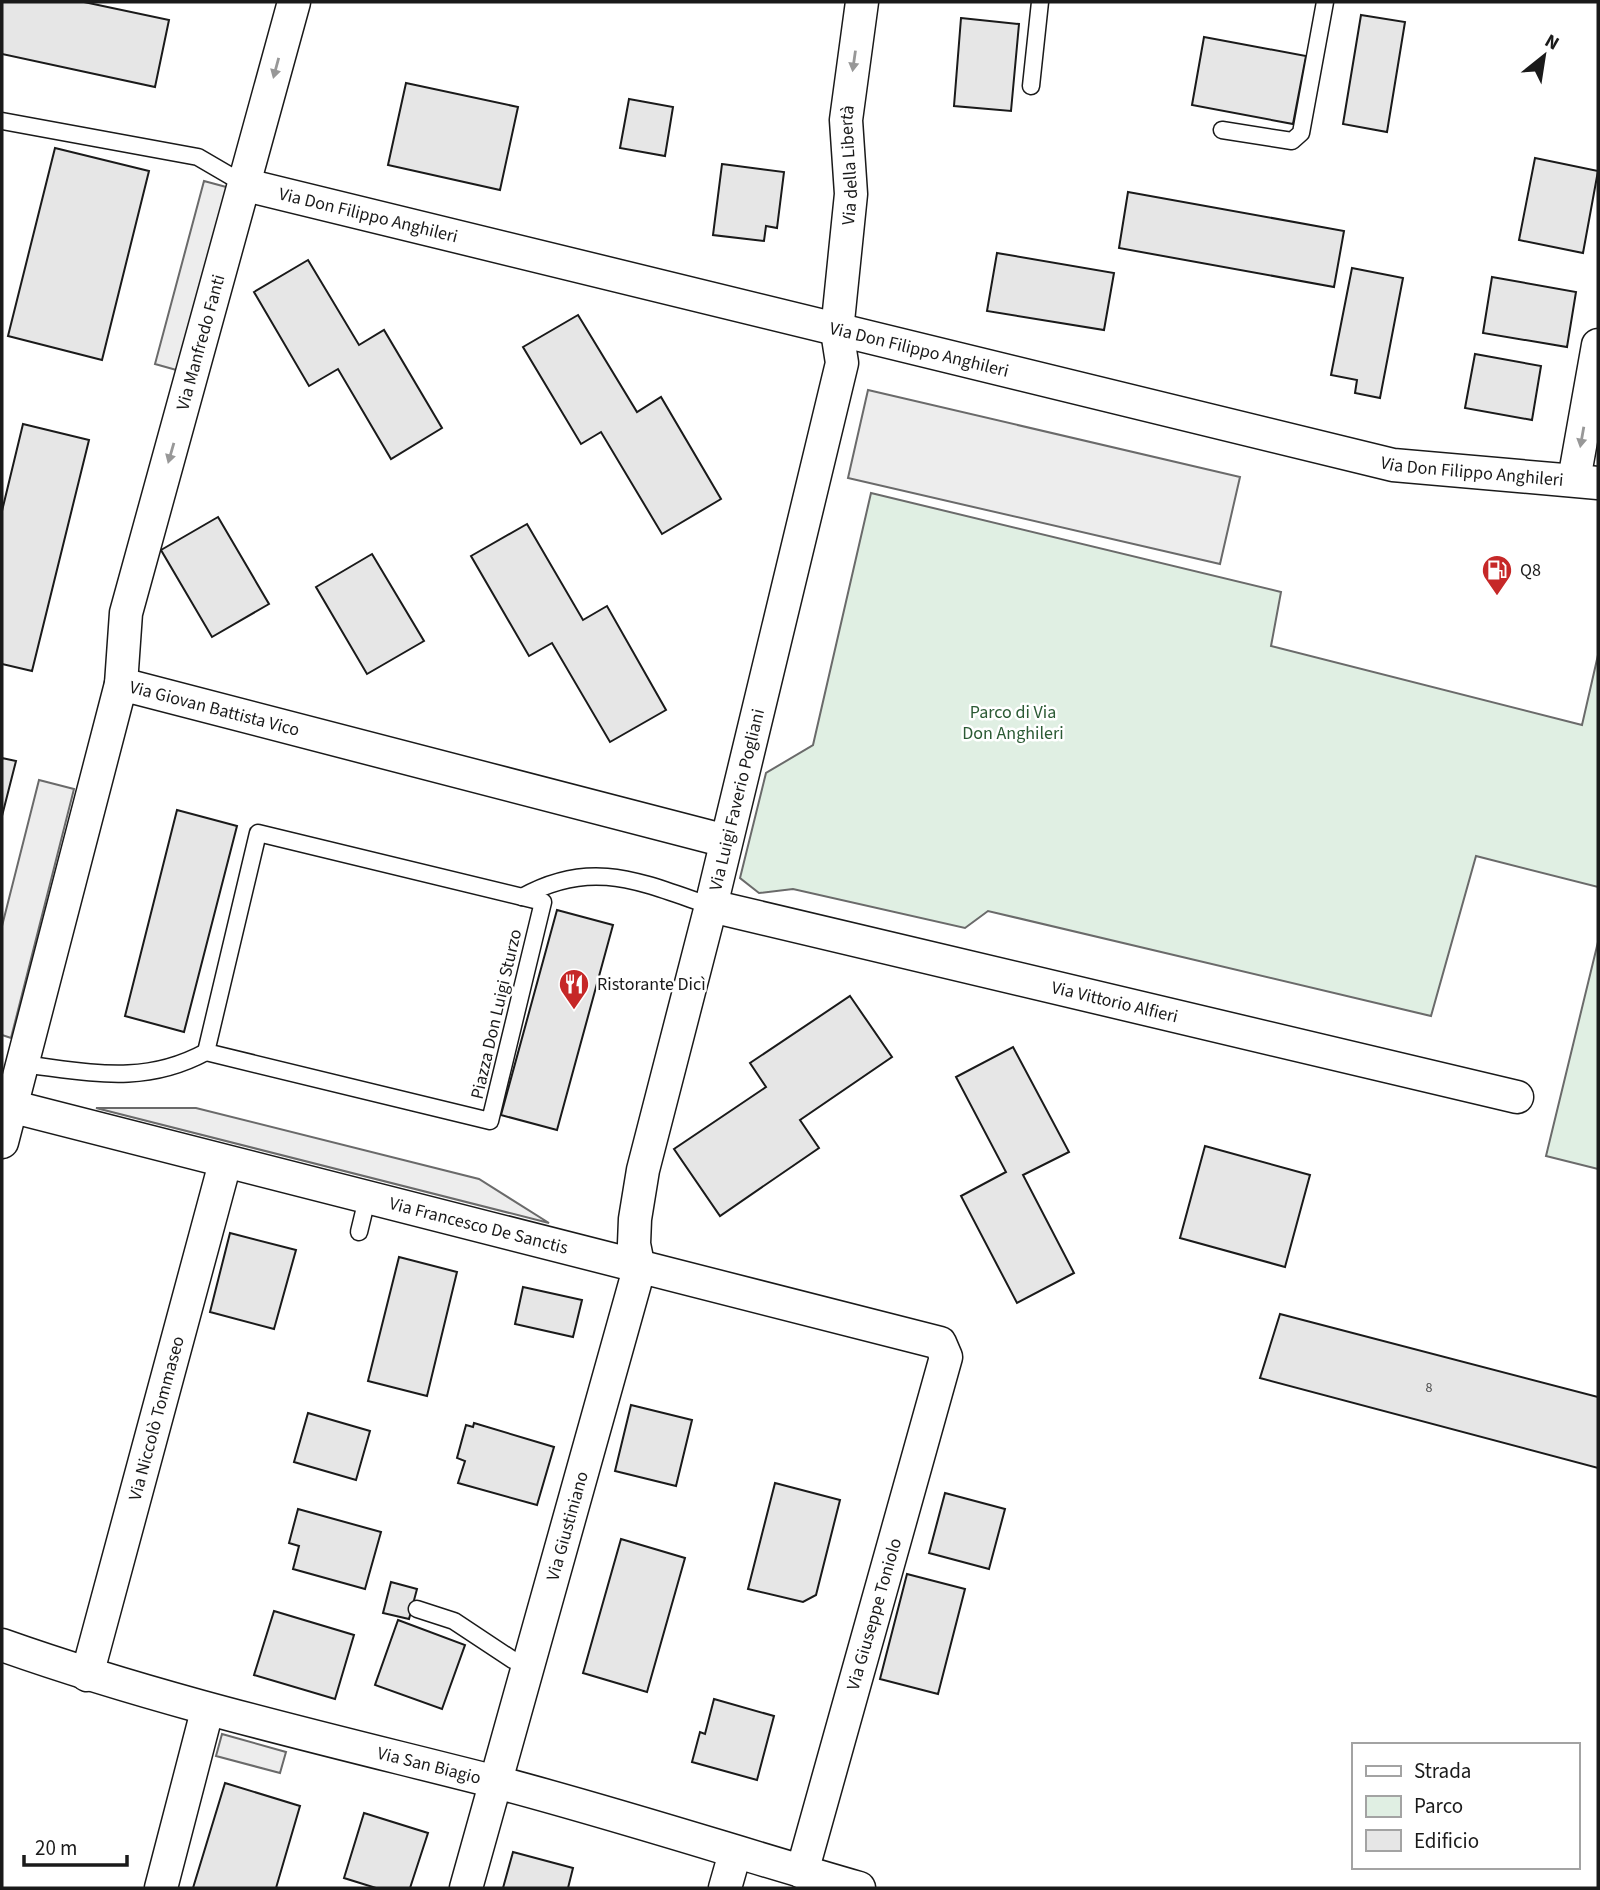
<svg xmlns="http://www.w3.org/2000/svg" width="1600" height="1890" font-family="'Source Sans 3',sans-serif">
<rect width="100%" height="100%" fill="#fff"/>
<g fill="#e0efe3" stroke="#6a6a6a" stroke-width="2">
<polygon points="871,493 1281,592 1271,646 1582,725 1598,655 1598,887 1476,856 1431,1016 988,911 965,928 793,889 759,893 740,878 766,773 813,745"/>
<polygon points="1598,942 1598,1169 1546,1156"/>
</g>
<g fill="#ededed" stroke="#6a6a6a" stroke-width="2">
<polygon points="204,181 230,188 180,371 155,364"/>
<polygon points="868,390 1240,477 1220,564 848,478"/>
<polygon points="39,780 74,789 11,1038 2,1035 2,926"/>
<polygon points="96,1108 196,1108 479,1179 549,1223"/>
<polygon points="222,1734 286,1752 280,1773 216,1756"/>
</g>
<g fill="#e6e6e6" stroke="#1a1a1a" stroke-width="2">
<polygon points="2,2 84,2 169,20 155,87 2,54"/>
<polygon points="1361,15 1405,22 1387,132 1343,124"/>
<polygon points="961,18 1019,24 1011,111 954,106"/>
<polygon points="1204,37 1306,56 1293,124 1192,105"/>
<polygon points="406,83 518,107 500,190 388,165"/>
<polygon points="629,99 673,107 665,156 620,148"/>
<polygon points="55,148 149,171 102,360 8,336"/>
<polygon points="1535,158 1598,171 1583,253 1519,240"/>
<polygon points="722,164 784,172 777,228 766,226 764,241 713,235"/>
<polygon points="1128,192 1344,231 1334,287 1119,248"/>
<polygon points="997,253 1114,273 1104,330 987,311"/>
<polygon points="308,260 359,345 384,330 442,428 391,459 338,369 309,386 254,292"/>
<polygon points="1352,268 1403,278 1380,398 1355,393 1357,380 1331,375"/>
<polygon points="1492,277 1576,292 1567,347 1483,333"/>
<polygon points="578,315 637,412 661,397 721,499 662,534 601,432 581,444 523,347"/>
<polygon points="1475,354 1541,366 1532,420 1465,408"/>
<polygon points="23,424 89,440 32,671 2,664 2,511"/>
<polygon points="218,517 269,604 212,637 161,550"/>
<polygon points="527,524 583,620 607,606 666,710 610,742 552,643 529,656 471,556"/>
<polygon points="372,554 424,641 367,674 316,587"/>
<polygon points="2,758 16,761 2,816"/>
<polygon points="177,810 237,826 184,1032 125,1016"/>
<polygon points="557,910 613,925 557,1130 501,1115"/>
<polygon points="850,996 892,1057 800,1120 819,1148 720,1216 674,1149 766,1087 750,1063"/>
<polygon points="1013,1047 1069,1152 1023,1175 1074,1273 1017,1303 961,1196 1006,1172 956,1077"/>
<polygon points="1205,1146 1310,1175 1285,1267 1180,1238"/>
<polygon points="230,1233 296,1250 274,1329 210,1312"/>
<polygon points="399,1257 457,1272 427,1396 368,1381"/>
<polygon points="523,1287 582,1300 573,1337 515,1324"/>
<polygon points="1280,1314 1598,1397 1598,1468 1260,1378"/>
<polygon points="631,1405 692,1420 676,1486 615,1471"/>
<polygon points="308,1413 370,1431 356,1480 294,1462"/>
<polygon points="474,1423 554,1447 537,1505 458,1483 465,1461 457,1458 466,1425 473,1427"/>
<polygon points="775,1483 840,1500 816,1595 803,1602 748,1589"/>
<polygon points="945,1493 1005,1509 989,1569 929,1553"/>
<polygon points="298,1509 381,1532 365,1589 293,1569 299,1546 289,1543"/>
<polygon points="621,1539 685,1558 647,1692 583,1673"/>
<polygon points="907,1574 965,1589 938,1694 880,1679"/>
<polygon points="391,1582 417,1589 409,1619 383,1613"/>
<polygon points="274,1611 354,1635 335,1699 254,1675"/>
<polygon points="398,1620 465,1645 442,1709 375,1685"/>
<polygon points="714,1699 774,1716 757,1780 692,1762 700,1732 705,1734"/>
<polygon points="225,1783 300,1806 276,1888 193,1888"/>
<polygon points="364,1813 428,1833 410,1888 376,1888 344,1878"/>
<polygon points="513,1852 573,1868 568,1888 503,1888"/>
</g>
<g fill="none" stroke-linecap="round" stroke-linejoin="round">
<g stroke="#1a1a1a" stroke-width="19">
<g id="service">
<polyline points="1031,86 1040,2"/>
<polyline points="2,121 198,157 246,185"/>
<polyline points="1222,130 1292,141 1301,133 1325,2"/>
<polygon points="258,833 543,902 490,1121 206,1052"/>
<path d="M522,897C592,858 640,882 711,906"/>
<path d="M22,1064C90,1072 143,1086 206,1052"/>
<polyline points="359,1232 367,1199"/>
<polyline points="417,1609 454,1621 513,1660 529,1665"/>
</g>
</g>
<g stroke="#1a1a1a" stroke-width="35">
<g id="minor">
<path id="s1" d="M246,185L1393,465L1598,483"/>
<polyline points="1574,480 1598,345"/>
<path id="s2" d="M121,684L126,613L294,2"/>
<path id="s3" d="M711,906L1517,1097"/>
<path id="s4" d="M2,1104L940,1343L946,1357L802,1872"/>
<path id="s5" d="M2,1142L121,684L726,841"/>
<path id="s6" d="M2,1645C163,1702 327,1739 492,1781C615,1813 737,1853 859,1888"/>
<path id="s7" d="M87,1675L225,1163"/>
<polyline points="161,1888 207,1711"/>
<path id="s8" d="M466,1888L639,1269L634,1244L635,1219L643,1170L711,906L842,363L837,331L851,194L846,120L862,2"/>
<polyline points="725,1888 735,1853"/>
</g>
</g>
<use href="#service" stroke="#fff" stroke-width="16"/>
<use href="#minor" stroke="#fff" stroke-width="32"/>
</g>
<defs><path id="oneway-solid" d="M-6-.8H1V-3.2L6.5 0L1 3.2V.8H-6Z" transform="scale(1.75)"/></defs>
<g fill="#989898">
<use href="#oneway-solid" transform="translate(854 61) rotate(98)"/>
<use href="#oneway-solid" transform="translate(276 68) rotate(105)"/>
<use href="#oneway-solid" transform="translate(1582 437) rotate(100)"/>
<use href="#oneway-solid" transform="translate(171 453) rotate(106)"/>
</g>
<defs>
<g id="fuel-pin" transform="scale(1.575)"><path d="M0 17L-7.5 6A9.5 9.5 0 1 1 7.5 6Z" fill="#c62828" stroke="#fff"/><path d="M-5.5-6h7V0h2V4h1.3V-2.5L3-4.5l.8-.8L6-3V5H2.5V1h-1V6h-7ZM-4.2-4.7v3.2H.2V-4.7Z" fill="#fff"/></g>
<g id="restaurant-pin" transform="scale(1.575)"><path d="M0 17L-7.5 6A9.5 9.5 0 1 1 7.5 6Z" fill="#c62828" stroke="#fff"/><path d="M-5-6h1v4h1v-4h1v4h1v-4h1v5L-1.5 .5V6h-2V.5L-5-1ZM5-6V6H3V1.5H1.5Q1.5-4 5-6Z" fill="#fff"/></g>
</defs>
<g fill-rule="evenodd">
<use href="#fuel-pin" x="1497" y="570"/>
<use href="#restaurant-pin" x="574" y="984"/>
</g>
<g text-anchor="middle" stroke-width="5" stroke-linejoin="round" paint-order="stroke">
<g font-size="14" fill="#4d4d4d">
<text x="1429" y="1392">8</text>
</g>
<g font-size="18" fill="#1a1a1a" stroke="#fff">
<text dy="6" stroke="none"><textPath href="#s8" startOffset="1773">Via della Libertà</textPath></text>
<text dy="6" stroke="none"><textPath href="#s1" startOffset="126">Via Don Filippo Anghileri</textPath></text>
<text dy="6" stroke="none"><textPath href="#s2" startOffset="352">Via Manfredo Fanti</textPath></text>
<text dy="6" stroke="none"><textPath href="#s1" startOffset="693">Via Don Filippo Anghileri</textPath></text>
<text dy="6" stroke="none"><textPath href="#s1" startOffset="1260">Via Don Filippo Anghileri</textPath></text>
<text dy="6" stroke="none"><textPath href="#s5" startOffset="570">Via Giovan Battista Vico</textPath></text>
<text dy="6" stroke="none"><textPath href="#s8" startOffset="1125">Via Luigi Faverio Pogliani</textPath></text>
<text dy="6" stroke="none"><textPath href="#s3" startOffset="415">Via Vittorio Alfieri</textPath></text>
<text transform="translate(496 1014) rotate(-77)" y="6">Piazza Don Luigi Sturzo</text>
<text dy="6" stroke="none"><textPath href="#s4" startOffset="492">Via Francesco De Sanctis</textPath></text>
<text dy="6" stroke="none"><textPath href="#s7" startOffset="266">Via Niccolò Tommaseo</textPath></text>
<text dy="6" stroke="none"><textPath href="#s8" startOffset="376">Via Giustiniano</textPath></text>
<text transform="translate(874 1614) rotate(-74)" y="6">Via Giuseppe Toniolo</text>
<text dy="6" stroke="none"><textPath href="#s6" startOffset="444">Via San Biagio</textPath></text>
</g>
<g font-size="18" fill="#1a1a1a" stroke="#fff" text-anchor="start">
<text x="1520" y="576">Q8</text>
<text x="597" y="990">Ristorante Dicì</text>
</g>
<g font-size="18" fill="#2b5a34" stroke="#fff">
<text x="1013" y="718">Parco di Via<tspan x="1013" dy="21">Don Anghileri</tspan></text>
</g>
</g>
<rect width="1600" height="1890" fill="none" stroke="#1a1a1a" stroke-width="7"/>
<rect x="1352" y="1743" width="228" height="126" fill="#ffffff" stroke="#a3a3a3" stroke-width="2"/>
<rect x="1366" y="1766" width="35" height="10" fill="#ffffff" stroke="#a3a3a3" stroke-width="2"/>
<text x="1414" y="1778" font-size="21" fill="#1a1a1a">Strada</text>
<rect x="1366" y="1796" width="35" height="21" fill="#e0efe3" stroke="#a3a3a3" stroke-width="2"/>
<text x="1414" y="1813" font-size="21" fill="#1a1a1a">Parco</text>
<rect x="1366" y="1830" width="35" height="21" fill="#e6e6e6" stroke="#a3a3a3" stroke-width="2"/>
<text x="1414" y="1848" font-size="21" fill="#1a1a1a">Edificio</text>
<g transform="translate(1544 56) rotate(30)" stroke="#ffffff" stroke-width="5" paint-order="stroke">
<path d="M0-5L12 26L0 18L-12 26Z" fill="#1a1a1a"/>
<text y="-10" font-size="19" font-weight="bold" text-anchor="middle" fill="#1a1a1a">N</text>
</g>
<path d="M24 1855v10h103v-10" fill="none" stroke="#1a1a1a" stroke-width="3.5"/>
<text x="35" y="1855" font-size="21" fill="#1a1a1a" stroke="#ffffff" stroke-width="5" paint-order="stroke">20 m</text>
</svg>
